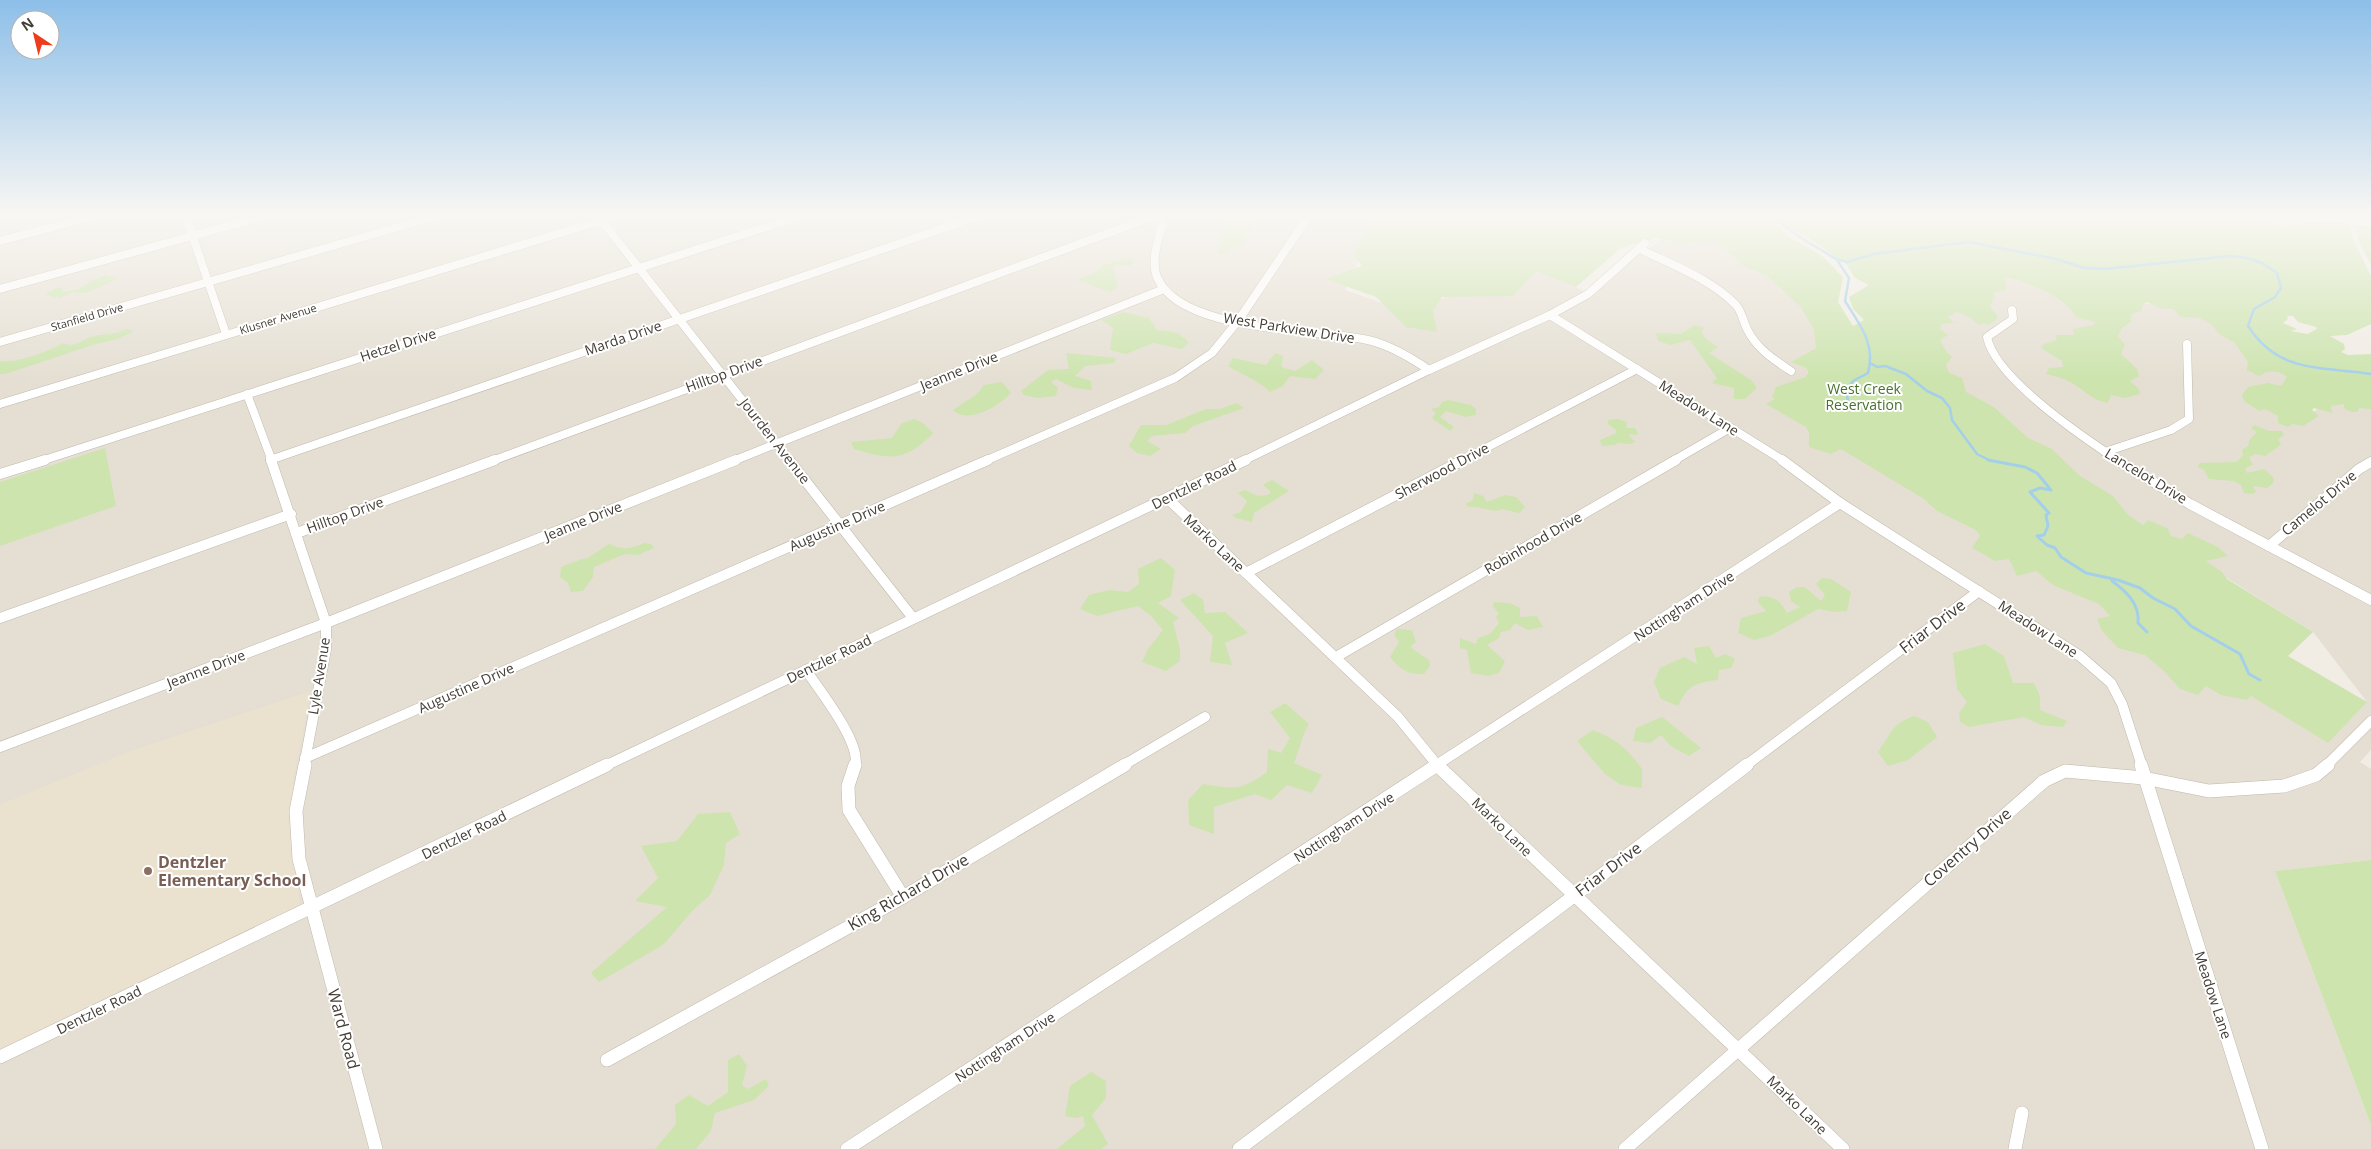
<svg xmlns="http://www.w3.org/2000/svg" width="2371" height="1149" font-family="'Open Sans',sans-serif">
<rect width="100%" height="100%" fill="#f1ede5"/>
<polygon fill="#e5dfd3" points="0,217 1380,217 1345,290 1410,313 1531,260 1588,294 1640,249 1650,248 1662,239 1705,231 1806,286 1833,338 1792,362 1806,368 1809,379 1767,404 2367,702 2313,632 2182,550 2072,489 1880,338 1942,302 1988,325 1997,320 1998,316 1990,306 1993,301 1967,288 2006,265 2135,303 2189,306 2228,324 2298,380 2307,418 2324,403 2371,401 2371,750 2360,762 2371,769 2371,860 2275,871 2371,1125 2371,1149 0,1149"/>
<polygon fill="#eae2cf" points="311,691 293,780 293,836 300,906 0,1049 0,805 123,754"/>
<g fill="#cde4af" fill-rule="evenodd">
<polygon points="1223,217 1260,217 1239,246 1218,255"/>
<path d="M1367,217H2262L2271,225L2287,228L2293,224L2347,221L2356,246L2371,276V324L2347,335L2330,336L2344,344L2345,349L2341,352L2348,355L2371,354V409L2359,408L2357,412H2351L2344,408V404L2331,406L2332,413L2314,408L2312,410L2319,416L2303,426L2292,424L2288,427L2278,423V416L2265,409L2259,411L2244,401L2242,395L2248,387L2268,383L2281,386L2287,377C2278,370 2269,370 2259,376L2247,370L2248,362L2235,343L2219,334L2212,325L2200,318L2180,317L2174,309L2160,308L2147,302L2143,304L2141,311L2131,314V322L2122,328L2118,336L2125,345L2121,354L2137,369L2139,376L2130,381L2139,389L2140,394L2125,398L2111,395L2108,403C2092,401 2084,389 2070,382C2063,378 2054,376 2046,374L2049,368L2063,367L2062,361L2041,348L2044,344L2057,340L2055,335H2074L2073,329L2094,325L2095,322L2076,317C2066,297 2027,281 2005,277L2006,290L1993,293L1995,297L1992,299L1994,300L1990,306L1998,316L1997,320L1988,325L1983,323L1979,325L1971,318L1957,312L1948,317L1954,323L1942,324L1940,329L1948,335L1940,340L1946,351L1952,357L1946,365L1949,373L1962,378L1966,392L1994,407L2028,438L2052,449L2080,476L2113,496L2128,515L2143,525L2148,520L2167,528L2171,536L2182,539L2188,533L2218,547L2228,556L2206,561L2222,572L2227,579L2313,632L2288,656L2367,702L2328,743L2251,696L2247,700L2221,695L2206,686L2198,695L2180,689L2165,672L2145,655L2118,648L2102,631L2097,619L2110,616L2099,604L2053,585L2036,571L2017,576L2009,559L1995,561L1972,548L1980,536L1976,530L1937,511L1924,499L1841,449L1831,454L1809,447V432L1806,427L1766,404L1775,399L1772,397L1776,387L1806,377L1808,373L1806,368L1791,362L1816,348L1814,329L1800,306L1767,276L1744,266L1715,240L1685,243L1656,238L1621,248L1576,287L1537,271L1513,296L1442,297L1433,311L1437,332L1406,327L1376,297L1326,279L1362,266L1354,255L1368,222ZM1771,220L1804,235L1847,265L1855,278L1869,285L1849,297L1853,309L1864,320L1853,326L1838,302L1843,277L1822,256L1788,236ZM2287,316H2293L2298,322L2316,327L2317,329L2307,334L2291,331L2297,329L2283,323L2288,319Z"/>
<polygon points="2354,222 2371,225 2371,265 2358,240"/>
<polygon points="1128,258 1135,261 1130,266 1116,265 1113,269 1118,287 1110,292 1077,280 1097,272 1103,265"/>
<path d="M106,275L117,278C114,281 92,291 88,292C76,295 73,289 61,298L45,295L56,288H62L63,292L79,289L91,281Z"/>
<polygon points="1123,312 1149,318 1157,330 1178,333 1189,342 1182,349 1153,343 1126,354 1110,350 1113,328 1101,320"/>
<polygon points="1695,325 1705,328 1701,331 1706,339 1718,347 1709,353 1751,380 1757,388 1745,399 1734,399 1734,388 1712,383 1717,378 1690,340 1670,345 1658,341 1656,333 1680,334"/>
<path d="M126,329L134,331L118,339L96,344L5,374H0V361C18,363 47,352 63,343C74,349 83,339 94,336C107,333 113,336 126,329Z"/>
<polygon points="1066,353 1116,358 1114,363 1085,366 1075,376 1091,381 1092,390 1074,388 1056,379 1051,382 1058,388 1056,396 1037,398 1024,395 1021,391 1048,370 1069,369"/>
<path d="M1275,353L1283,356L1281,367L1295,371L1312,360L1324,370L1315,379L1290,376L1283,386L1270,392C1259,380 1242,375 1228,366L1233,358L1266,365Z"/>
<path d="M1002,382L1011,393C999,406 968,425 953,410C964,401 976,398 984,385Z"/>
<polygon points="1448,400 1471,405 1476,409 1476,415 1466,417 1446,411 1440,417 1454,427 1450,431 1432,418 1436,413 1431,409 1439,407 1442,402"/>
<polygon points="1237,403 1244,408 1193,426 1185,433 1152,436 1147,441 1161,449 1150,456 1137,453 1129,446 1141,425 1166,425 1206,409 1220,409"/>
<path d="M914,419L923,423L933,433C906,462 889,460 854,449L851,442L892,438L901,424Z"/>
<polygon points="1618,419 1627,422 1626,428 1635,428 1638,433 1637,435 1628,434 1635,442 1631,444 1618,443 1615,445 1602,446 1600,440 1616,433 1616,430 1608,424 1608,420"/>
<polygon points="2254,425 2269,431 2282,431 2284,435 2278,439 2281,445 2265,456 2256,454 2249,457 2253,465 2245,468 2247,473 2264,469 2274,478 2273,483 2267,488 2253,486 2256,492 2253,494 2244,493 2241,485 2233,481 2209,479 2204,470 2198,467 2199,463 2237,462 2243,455 2242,450 2248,446 2250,439 2257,432 2251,428"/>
<polygon points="105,448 116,506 0,546 0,482"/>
<polygon points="1272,480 1289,491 1254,513 1252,522 1236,518 1232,515 1241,512 1247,501 1238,493 1245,490 1258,496 1268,495 1271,492 1263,485"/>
<path d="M1474,493L1483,496L1487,502L1505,495L1516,497L1525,507L1519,513L1502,509C1491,514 1481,505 1469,507L1465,504L1473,500Z"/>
<path d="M644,543L651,544L654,548L638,555L625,554L594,567L593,577L583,591L571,592L568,583L560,577L561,567L582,559L588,558L609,544C623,550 630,550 644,543Z"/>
<polygon points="1161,558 1175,570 1171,596 1158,603 1179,618 1173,622 1180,649 1180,661 1166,671 1142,662 1148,649 1163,630 1151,616 1138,606 1097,616 1080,609 1089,595 1109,590 1128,592 1139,584 1138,569"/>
<path d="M1822,578L1831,579L1851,592L1847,611L1834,612L1818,609L1770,636L1754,640L1738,633L1741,618L1766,611L1758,602L1759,597C1773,595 1781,601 1787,613L1800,607L1791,601L1789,592L1797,587H1805L1821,601L1825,595L1816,584Z"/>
<polygon points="1194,593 1203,600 1205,613 1225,612 1248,633 1225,643 1232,665 1210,662 1213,636 1180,600"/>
<polygon points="1494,602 1510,603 1520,608 1520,617 1537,616 1543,627 1528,630 1515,623 1510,630 1501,632 1499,638 1487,645 1505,661 1499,673 1488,676 1471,673 1467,650 1460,648 1460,638 1476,644 1478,638 1490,634 1499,623 1496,617 1499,614 1493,606"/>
<path d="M1397,629L1412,630L1416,642L1410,647L1429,660L1430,666L1424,674C1408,675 1401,670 1390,657L1399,642L1394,635Z"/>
<polygon points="1985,644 2004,656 2013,683 2034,683 2040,696 2040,710 2067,721 2063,727 2041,725 2024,717 1969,727 1960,722 1959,713 1967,702 1957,689 1953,653"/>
<path d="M1709,646L1716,658L1725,654L1735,659L1731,668L1719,670L1718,680C1695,683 1688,685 1678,706L1661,699L1654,682L1660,668L1684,657L1697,664L1694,648Z"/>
<path d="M1285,703L1309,724C1301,737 1300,749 1294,763L1322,775L1312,793L1287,785L1271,800L1255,794L1214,807V834L1189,825L1188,800L1203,784C1233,789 1242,791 1267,772L1268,749L1281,753L1290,738L1270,712Z"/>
<path d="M1914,716L1928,722L1937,737L1908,760L1888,766L1878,752C1892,733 1890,725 1914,716Z"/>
<polygon points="1662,717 1701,748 1689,756 1672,747 1661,735 1650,743 1633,741 1636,728"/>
<path d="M1593,730C1618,740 1626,748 1642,769V788L1621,785L1605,774L1577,741Z"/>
<polygon points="730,812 740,834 726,843 724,865 710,895 693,910 663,945 599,982 591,973 667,907 635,901 658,878 641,846 677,841 698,814"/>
<polygon points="2371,860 2371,1125 2275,871"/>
<polygon points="739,1054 747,1066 742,1085 748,1089 766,1079 769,1086 754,1100 715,1113 711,1131 696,1149 655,1149 676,1124 675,1105 689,1095 708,1106 728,1092 728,1060"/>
<polygon points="1091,1072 1106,1081 1106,1098 1092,1115 1108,1144 1101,1149 1057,1149 1085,1126 1083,1116 1076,1118 1065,1116 1070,1086"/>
</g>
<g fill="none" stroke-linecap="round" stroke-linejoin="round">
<g stroke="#a4cfeb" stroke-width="2.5">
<path d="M1776,217L1784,226L1806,241L1836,259L1847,262L1874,254L1969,242L2056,259L2084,268L2105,269L2230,256L2247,258L2262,263L2277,273L2281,288L2275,297L2254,309L2248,326C2279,374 2321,366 2371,374"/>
<path d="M1837,260L1849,278L1845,301C1860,325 1876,344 1868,373L1853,381L1846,390L1848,401"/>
<polyline points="1870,363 1877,367 1885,366 1906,374 1927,391 1942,398 1950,408 1952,420 1977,454 1991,461"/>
</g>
<g stroke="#a4cfeb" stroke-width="3">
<polyline points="1988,460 2025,467 2037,473 2051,490 2040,488 2030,492 2049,513 2046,515 2048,526 2044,535 2037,536 2047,545 2055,548 2061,557 2086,573 2118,580 2140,588 2153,598 2175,609 2191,626 2240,654 2249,674 2260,680"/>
<path d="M2112,581C2126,591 2140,604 2138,623L2147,632"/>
</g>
<g stroke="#bfb8ab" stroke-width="9">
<g id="minor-far2">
<polyline points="186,217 226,334"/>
<polyline points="599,217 790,461"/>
<path d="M1164,217C1160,234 1150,259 1157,277C1180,333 1316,328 1368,340C1390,345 1410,357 1429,370"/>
<polyline points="2271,217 2277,221 2333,218 2371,223"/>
<polyline points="0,241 90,217"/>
<path d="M1640,249C1672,265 1711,279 1736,305C1742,312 1743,321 1747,329C1756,348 1774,360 1791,371"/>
<polyline points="0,289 261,217"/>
<path d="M2012,310L2013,319L1987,337C1995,378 2084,438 2119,461"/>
<polyline points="1550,315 1784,461"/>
<polyline points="0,342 433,217"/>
<polyline points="247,394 272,461"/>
<polyline points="0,404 613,217"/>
<polyline points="2105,452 2171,430 2189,419 2187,344"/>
<polyline points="270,460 976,217"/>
<polyline points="41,461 797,217"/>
<polyline points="492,461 1152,217"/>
<polyline points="733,461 1164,289"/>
<polyline points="985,461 1175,378 1212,353 1238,321 1308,217"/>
<polyline points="1243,461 1429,370 1550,315 1588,294 1645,243"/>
<polyline points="1461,461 1637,369"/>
<polyline points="1673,461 1730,428"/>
</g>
</g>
<g stroke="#bfb8ab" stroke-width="11">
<g id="minor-far1">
<polyline points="271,460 326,623 326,649 304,766"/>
<polyline points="789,460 913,618"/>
<polyline points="1782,460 1840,503 2080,656 2111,683 2122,704 2142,766"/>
<polyline points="2117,460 2190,504 2371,600"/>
<polyline points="0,474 45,460"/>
<polyline points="1167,498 1398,717 1438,766"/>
<polyline points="297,533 495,460"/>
<polyline points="2269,546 2359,469 2371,462"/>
<polyline points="1246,573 1463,460"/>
<polyline points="0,618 291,514"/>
<polyline points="1336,657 1676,460"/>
<path d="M806,670C819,690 862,743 855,766"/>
<polyline points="0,747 326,623 736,460"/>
<polyline points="305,758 988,460"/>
<polyline points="605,766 1246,460"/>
<polyline points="1122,766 1205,717"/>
<polyline points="1435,766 1840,503"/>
<polyline points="1745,766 1979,591"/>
<polyline points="2326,766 2371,721"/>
</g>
</g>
<g stroke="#bfb8ab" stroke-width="14">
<g id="minor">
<polyline points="305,765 296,811 299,859 376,1149"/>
<polyline points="855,765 848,786 849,810 903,897"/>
<polyline points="1437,765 1843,1149"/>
<polyline points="2141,765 2262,1149"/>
<polyline points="0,1057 607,765"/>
<polyline points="607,1060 903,897 1125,765"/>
<polyline points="847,1149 1437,765"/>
<polyline points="1239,1149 1747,765"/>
<polyline points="1625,1149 2044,781 2065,771 2144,778 2209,791 2284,786 2316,775 2328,765"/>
<polyline points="2015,1149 2022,1113"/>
</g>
</g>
<use href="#minor-far2" stroke="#fff" stroke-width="8"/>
<use href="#minor-far1" stroke="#fff" stroke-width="10"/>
<use href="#minor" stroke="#fff" stroke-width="13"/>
</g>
<linearGradient id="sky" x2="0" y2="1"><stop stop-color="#8dbfe9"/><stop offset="0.57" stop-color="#f9f7f3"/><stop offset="1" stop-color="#f9f7f3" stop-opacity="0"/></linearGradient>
<rect width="2371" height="378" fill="url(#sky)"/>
<circle fill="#8d6e63" stroke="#fff" stroke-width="2" cx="148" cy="871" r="5"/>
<g text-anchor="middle" stroke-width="4" stroke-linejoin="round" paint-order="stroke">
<g font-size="11" fill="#433d35" stroke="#fff">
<text transform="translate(87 317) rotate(-16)" y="4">Stanfield Drive</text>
<text transform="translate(278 319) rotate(-17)" y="4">Klusner Avenue</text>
</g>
<g font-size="14" fill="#433d35" stroke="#fff">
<text transform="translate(1289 328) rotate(9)" y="5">West Parkview Drive</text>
<text transform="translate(623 338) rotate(-19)" y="5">Marda Drive</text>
<text transform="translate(398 345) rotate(-18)" y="5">Hetzel Drive</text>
<text transform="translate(959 371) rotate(-22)" y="5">Jeanne Drive</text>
<text transform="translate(724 374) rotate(-20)" y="5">Hilltop Drive</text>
<text transform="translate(1699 408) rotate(32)" y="5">Meadow Lane</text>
<text transform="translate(775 441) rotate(52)" y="5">Jourden Avenue</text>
<text transform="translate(1442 471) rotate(-28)" y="5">Sherwood Drive</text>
<text transform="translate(2146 476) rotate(31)" y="5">Lancelot Drive</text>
<text transform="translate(1194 485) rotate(-26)" y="5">Dentzler Road</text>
<text transform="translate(2319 503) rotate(-40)" y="5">Camelot Drive</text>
<text transform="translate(345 515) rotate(-20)" y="5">Hilltop Drive</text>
<text transform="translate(583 521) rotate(-22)" y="5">Jeanne Drive</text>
<text transform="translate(837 526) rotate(-24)" y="5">Augustine Drive</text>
<text transform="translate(1214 543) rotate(43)" y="5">Marko Lane</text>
<text transform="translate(1533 543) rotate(-30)" y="5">Robinhood Drive</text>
<text transform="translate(1684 606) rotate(-33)" y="5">Nottingham Drive</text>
<text transform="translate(2038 629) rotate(33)" y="5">Meadow Lane</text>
<text transform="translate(829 659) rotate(-26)" y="5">Dentzler Road</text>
<text transform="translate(206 669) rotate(-21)" y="5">Jeanne Drive</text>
<text transform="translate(319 676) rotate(-81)" y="5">Lyle Avenue</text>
<text transform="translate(466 688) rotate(-24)" y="5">Augustine Drive</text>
<text transform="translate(1344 827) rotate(-33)" y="5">Nottingham Drive</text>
<text transform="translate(1502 827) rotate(44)" y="5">Marko Lane</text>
<text transform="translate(464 835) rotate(-26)" y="5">Dentzler Road</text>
<text transform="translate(2213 995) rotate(72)" y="5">Meadow Lane</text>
<text transform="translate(99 1010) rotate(-26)" y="5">Dentzler Road</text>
<text transform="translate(1005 1047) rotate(-33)" y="5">Nottingham Drive</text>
<text transform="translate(1797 1105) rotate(44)" y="5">Marko Lane</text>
</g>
<g font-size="14" fill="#47712c" stroke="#fff">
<text x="1864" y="394">West Creek<tspan x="1864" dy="16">Reservation</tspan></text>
</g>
<g font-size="16" fill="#433d35" stroke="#fff">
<text transform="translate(1932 626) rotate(-37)" y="6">Friar Drive</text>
<text transform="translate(1967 847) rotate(-41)" y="6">Coventry Drive</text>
<text transform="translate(1608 869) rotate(-37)" y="6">Friar Drive</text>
<text transform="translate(908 892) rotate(-30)" y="6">King Richard Drive</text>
<text transform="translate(344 1029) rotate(75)" y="6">Ward Road</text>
</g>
<g font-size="16" font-weight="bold" fill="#785e54" stroke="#fff" text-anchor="start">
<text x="158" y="868">Dentzler<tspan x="158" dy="18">Elementary School</tspan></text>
</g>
</g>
<g transform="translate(35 35) rotate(325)"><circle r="24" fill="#ffffff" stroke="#b4b1ae"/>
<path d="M0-4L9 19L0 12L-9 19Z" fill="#ee3c1f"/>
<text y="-8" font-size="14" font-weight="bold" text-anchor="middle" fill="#433d35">N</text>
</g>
</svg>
